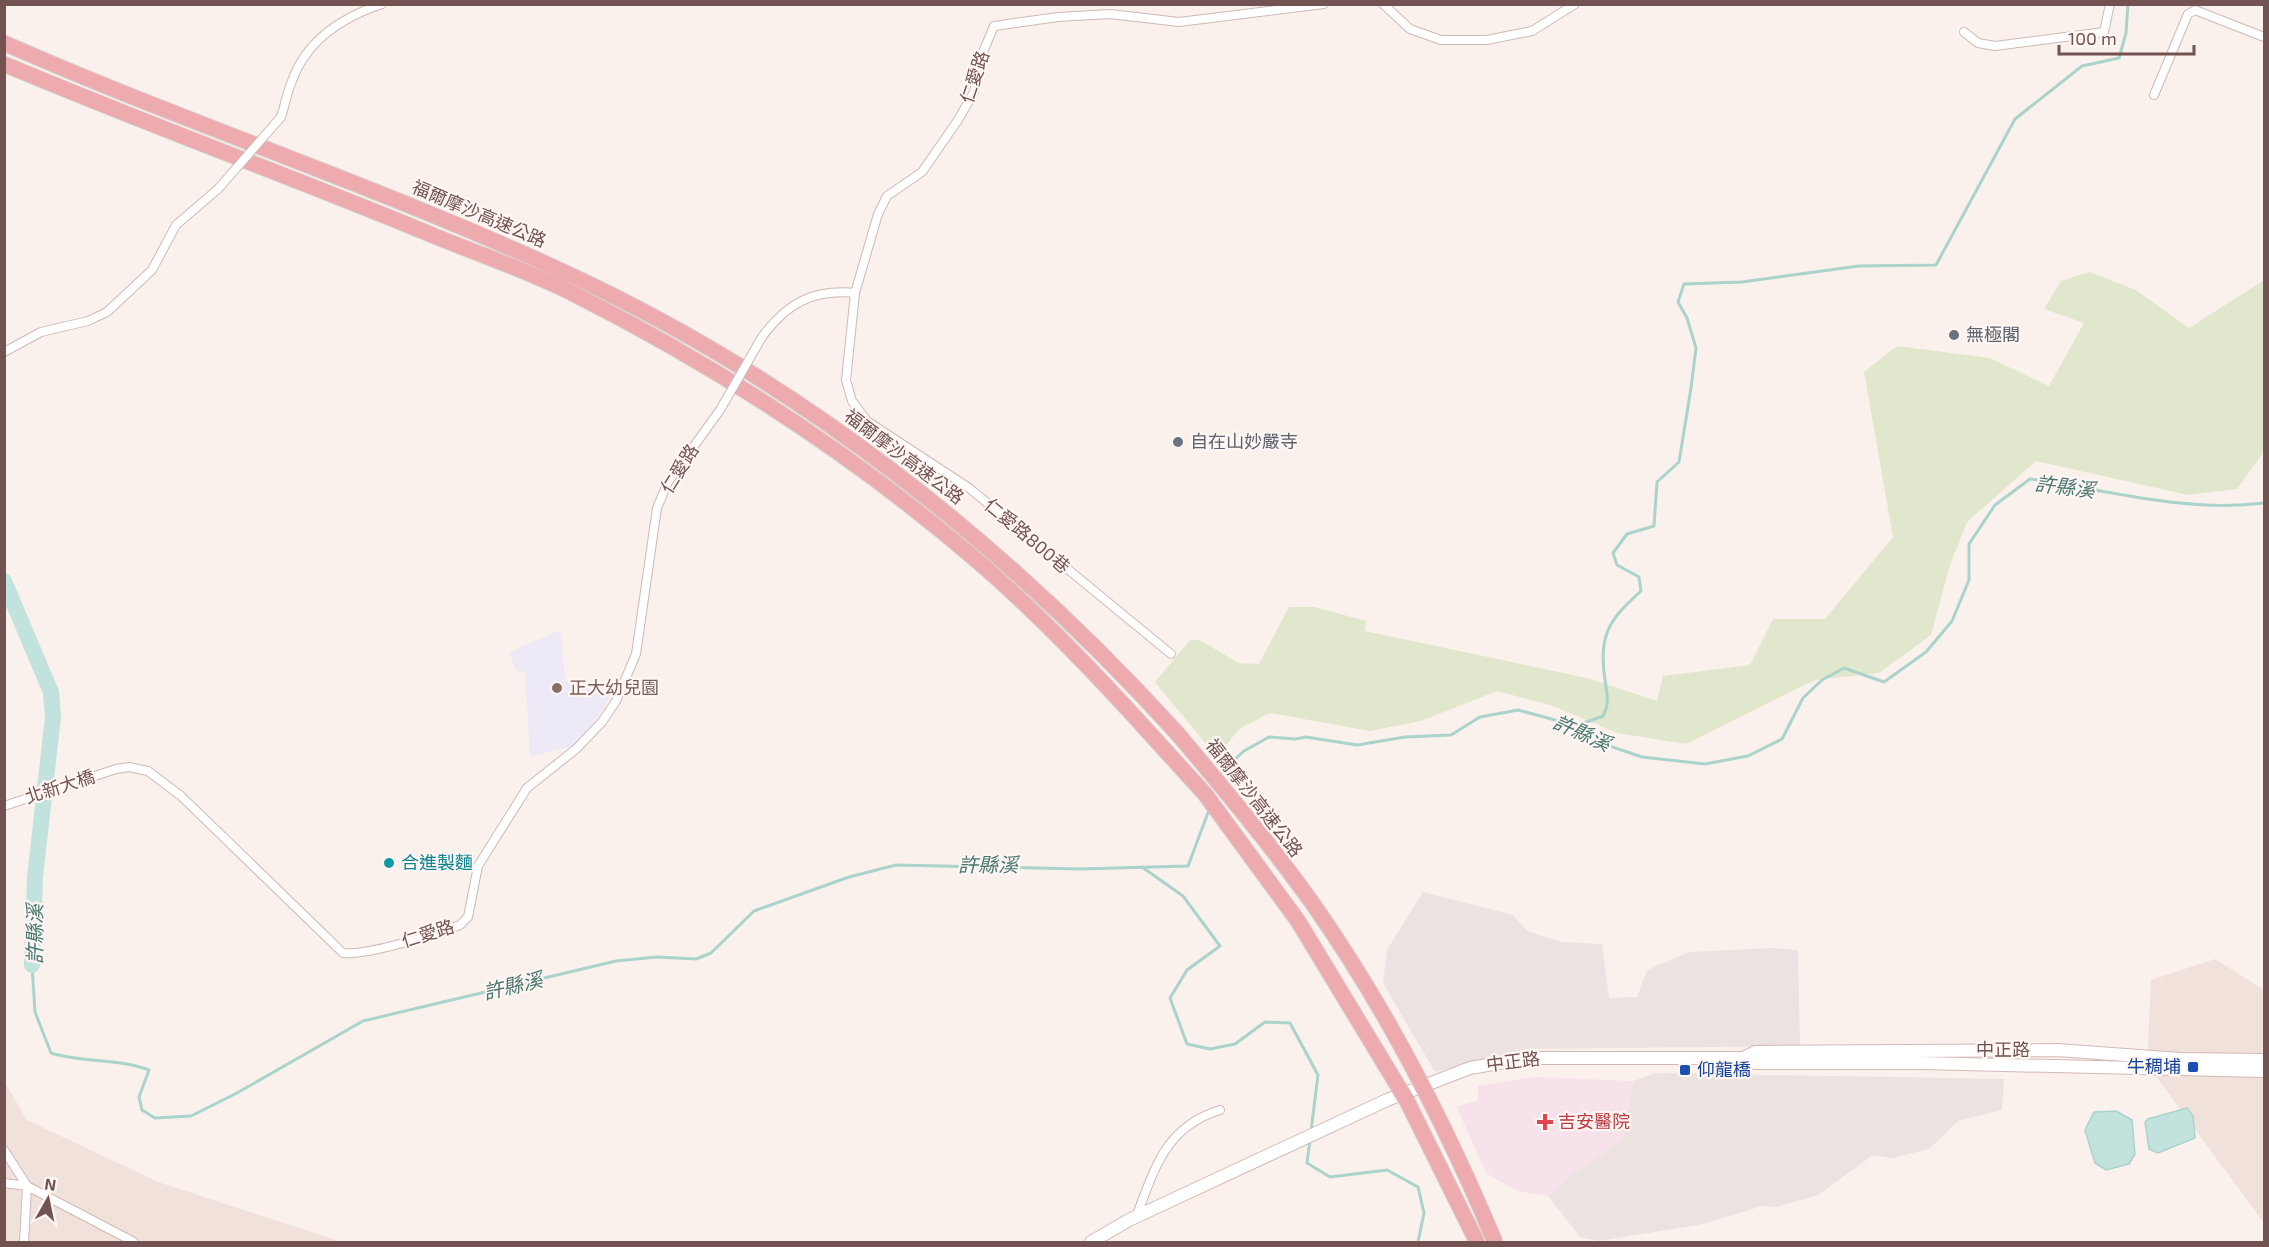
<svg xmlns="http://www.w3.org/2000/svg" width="2269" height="1247" font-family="'Exo 2','Noto Sans TC',sans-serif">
<rect width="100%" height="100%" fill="#fbf1ec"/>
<g fill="#f1e1db">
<polygon points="2215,959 2264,990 2264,1223 2147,1064 2151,980"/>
<polygon points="4,1081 27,1120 158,1182 342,1242 5,1242"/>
</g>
<g fill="#ebe2e1">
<polygon points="1423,892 1513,915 1527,931 1561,942 1602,944 1609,998 1637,997 1647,970 1689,952 1773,948 1798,950 1800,1046 1527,1049 1435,1072 1383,983 1387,950"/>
<polygon points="1656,1073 2004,1079 2002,1110 1958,1121 1929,1149 1893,1158 1873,1155 1818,1195 1776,1207 1762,1206 1703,1224 1599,1241 1580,1237 1548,1196 1571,1175 1623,1139 1633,1081"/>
</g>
<polygon fill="#ede9f7" points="561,630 565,680 610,696 599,716 576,745 530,757 525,673 516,670 509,652"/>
<polygon fill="#f7e1eb" points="1533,1077 1633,1081 1623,1139 1571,1175 1548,1196 1517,1191 1486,1173 1456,1106 1478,1101 1478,1086"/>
<polygon fill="#e0e7cc" points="2089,272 2136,290 2189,328 2264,280 2264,452 2237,489 2188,495 2036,461 1967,522 1950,565 1931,635 1879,673 1815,680 1686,744 1617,733 1553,706 1497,691 1421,721 1370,731 1270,713 1239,729 1217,757 1155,682 1191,639 1202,641 1238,663 1259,664 1289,607 1315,607 1366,621 1365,631 1587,678 1657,701 1663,676 1750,665 1773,619 1825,619 1893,537 1864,372 1897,346 1990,358 2049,386 2084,323 2044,309 2061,281"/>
<g fill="#c2e2dd" stroke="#aad3cc" stroke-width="1.5">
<polygon points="2187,1108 2193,1116 2195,1138 2158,1153 2149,1149 2145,1122 2148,1119"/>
<polygon points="2116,1111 2132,1120 2135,1154 2129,1164 2106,1170 2095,1163 2085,1130 2094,1112"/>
</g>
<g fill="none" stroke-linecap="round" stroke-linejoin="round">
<g stroke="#aad3cc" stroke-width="3">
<path d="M1570,728L1603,716C1610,703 1607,694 1605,680C1598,635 1609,620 1641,591L1639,577L1617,565L1613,553L1627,534L1654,526L1657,482L1679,462L1691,388L1696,348L1687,318L1678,302L1684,284L1742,282L1859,266L1936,265L2015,119L2082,66L2119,58L2126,33L2128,4"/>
<path d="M1220,778L1222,771L1244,751L1269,737L1295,739L1306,737L1357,745L1405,737L1451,735L1480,717L1518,710L1559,721L1592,740L1642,757L1705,764L1748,756L1782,739L1803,698L1822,680L1844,668L1884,682L1926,652L1952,621L1969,580V544L1995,505L2030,479C2107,490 2186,513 2264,503"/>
<polyline points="1142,867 1183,896 1220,946 1187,970 1170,998 1187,1044 1210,1049 1235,1044 1265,1022 1290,1023 1318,1075 1311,1131"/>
<path d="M32,965L35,1012L51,1053C83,1063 118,1058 149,1070L139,1097L142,1110L155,1118L191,1116L237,1093L363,1021L616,961L657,957L696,959L711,953L754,911L849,877L896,865L1081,869L1188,866L1209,810"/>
<polyline points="1310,1140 1307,1163 1330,1177 1387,1170 1418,1187 1424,1213 1418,1242"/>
</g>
<polyline stroke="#c2e2dd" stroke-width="16" points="4,581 51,692 53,717 35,877 32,965"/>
<g stroke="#ceb9b5" stroke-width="10">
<g id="street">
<polyline points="1383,4 1410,29 1441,40 1487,40 1532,31 1575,4"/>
<polyline points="1964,32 1978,43 1995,46 2104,32 2110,4"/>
<polyline points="2154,95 2188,14 2195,10 2264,37"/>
<path d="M281,117C285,105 287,92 292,81C307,39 343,17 382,4"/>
<polyline points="855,293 846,380 852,401 867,421 969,488 1171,654"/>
<path d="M762,337C787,303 813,289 855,293L878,214L887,196L922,172L958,120L974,92L983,52L994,26L1058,17L1110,14L1179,22L1324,4"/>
<polyline points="4,352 41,332 88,321 107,312 152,270 176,225 218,189"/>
<path d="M4,806L116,769L129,767L148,771L181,796L343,953C366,956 436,934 460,925L468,917L478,866L527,788L576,749L602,722L616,701L636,654L657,508L668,482L720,410"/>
<polyline points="4,1150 27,1186 24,1242"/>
<polyline points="4,1183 27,1186 134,1242"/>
<path d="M1136,1217C1155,1168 1165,1127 1220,1110"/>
</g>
</g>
<g stroke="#d3b9b6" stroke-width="14">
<g id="secondary">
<polyline points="1743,1058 1755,1063 1921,1063 2264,1071"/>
<polyline points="1091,1242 1129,1220 1387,1100 1470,1068 1529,1058 1743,1058 1755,1052 2057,1050 2181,1059 2264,1060"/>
</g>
</g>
<g stroke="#d8cfce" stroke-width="17">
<g id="highway">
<path d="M4,43C190,125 384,188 568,274C801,382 1005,544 1177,733"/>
<path d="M4,64C146,124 290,176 432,235C478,254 526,270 570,292C717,366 857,457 981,564C1043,618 1099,677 1153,737"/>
</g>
</g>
<use href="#street" stroke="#fff" stroke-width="8"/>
<use href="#secondary" stroke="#fff" stroke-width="12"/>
<use href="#highway" stroke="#edabaf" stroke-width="15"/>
<g stroke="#ceb9b5" stroke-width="10" stroke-linecap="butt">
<g id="street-bridge">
<polyline points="218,189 281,117"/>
<polyline points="720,410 762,337"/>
</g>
</g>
<g stroke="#d8cfce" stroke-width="17" stroke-linecap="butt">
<g id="highway-bridge">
<path d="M1177,733C1224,789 1271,845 1313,904C1386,1008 1446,1125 1495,1242"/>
<polyline points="1153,737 1205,794 1298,921 1407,1101 1477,1242"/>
</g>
</g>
<use href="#street-bridge" stroke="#fff" stroke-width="8"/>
<use href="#highway-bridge" stroke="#edabaf" stroke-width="15"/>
</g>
<g fill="#6b7280" stroke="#fdf6f3" stroke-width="2">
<circle cx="1954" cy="335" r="6"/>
<circle cx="1178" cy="442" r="6"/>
</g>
<circle fill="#8d6e63" stroke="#fdf6f3" stroke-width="2" cx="557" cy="688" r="6"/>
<circle fill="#0f9aa8" stroke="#fdf6f3" stroke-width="2" cx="389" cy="863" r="6"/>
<g fill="#1a4fb4" stroke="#fdf6f3" stroke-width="2">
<rect x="2187" y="1061" width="12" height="12" rx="3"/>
<rect x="1679" y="1064" width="12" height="12" rx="3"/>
</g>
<path fill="#e0444e" stroke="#fdf6f3" stroke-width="2" d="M1542 1113h6v6h6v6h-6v6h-6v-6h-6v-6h6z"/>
<g text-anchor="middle" stroke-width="4.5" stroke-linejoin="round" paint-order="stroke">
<g font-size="18" fill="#735351" stroke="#fdf6f3">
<text transform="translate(975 77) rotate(-71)" y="6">仁愛路</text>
<text transform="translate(479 214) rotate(23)" y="6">福爾摩沙高速公路</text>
<text transform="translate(904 457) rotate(37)" y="6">福爾摩沙高速公路</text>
<text transform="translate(680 469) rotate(-58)" y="6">仁愛路</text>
<text transform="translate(1027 536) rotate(40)" y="6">仁愛路800巷</text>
<text transform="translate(60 787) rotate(-18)" y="6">北新大橋</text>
<text transform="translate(1254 798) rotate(52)" y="6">福爾摩沙高速公路</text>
<text transform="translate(428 934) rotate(-17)" y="6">仁愛路</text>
<text x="2003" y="1056">中正路</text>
<text transform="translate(1513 1062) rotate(-7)" y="6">中正路</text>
</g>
<g font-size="18" fill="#5b616d" stroke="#fdf6f3" text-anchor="start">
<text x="1966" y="341">無極閣</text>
<text x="1190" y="448">自在山妙嚴寺</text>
</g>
<g font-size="18" fill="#785e54" stroke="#fdf6f3" text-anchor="start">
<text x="569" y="694">正大幼兒園</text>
</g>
<g font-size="18" fill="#0d838f" stroke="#fdf6f3" text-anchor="start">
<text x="401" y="869">合進製麵</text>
</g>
<g font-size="18" fill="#164399" stroke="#fdf6f3" text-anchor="end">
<text x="2181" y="1073">牛稠埔</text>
<text x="1697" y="1076" text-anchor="start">仰龍橋</text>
</g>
<g font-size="18" fill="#be3a42" stroke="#fdf6f3" text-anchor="start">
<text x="1558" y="1128">吉安醫院</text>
</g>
<g font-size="20" font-style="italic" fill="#46766f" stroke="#fdf6f3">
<text transform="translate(2065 487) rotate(7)" y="7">許縣溪</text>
<text transform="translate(1582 733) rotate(24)" y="7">許縣溪</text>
<text x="988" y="872">許縣溪</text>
<text transform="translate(35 934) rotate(-90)" y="7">許縣溪</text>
<text transform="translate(513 986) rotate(-13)" y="7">許縣溪</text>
</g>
</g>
<rect width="2269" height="1247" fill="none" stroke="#735351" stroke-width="12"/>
<g transform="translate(48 1199) rotate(9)" stroke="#fdf6f3" stroke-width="4.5" paint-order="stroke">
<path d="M0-4.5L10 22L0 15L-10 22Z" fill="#735351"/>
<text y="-9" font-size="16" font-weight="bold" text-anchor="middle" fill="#735351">N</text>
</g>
<path d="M2059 45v9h135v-9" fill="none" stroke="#735351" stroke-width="3"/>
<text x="2068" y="45" font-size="18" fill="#735351" stroke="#fdf6f3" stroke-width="4.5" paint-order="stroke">100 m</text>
</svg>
